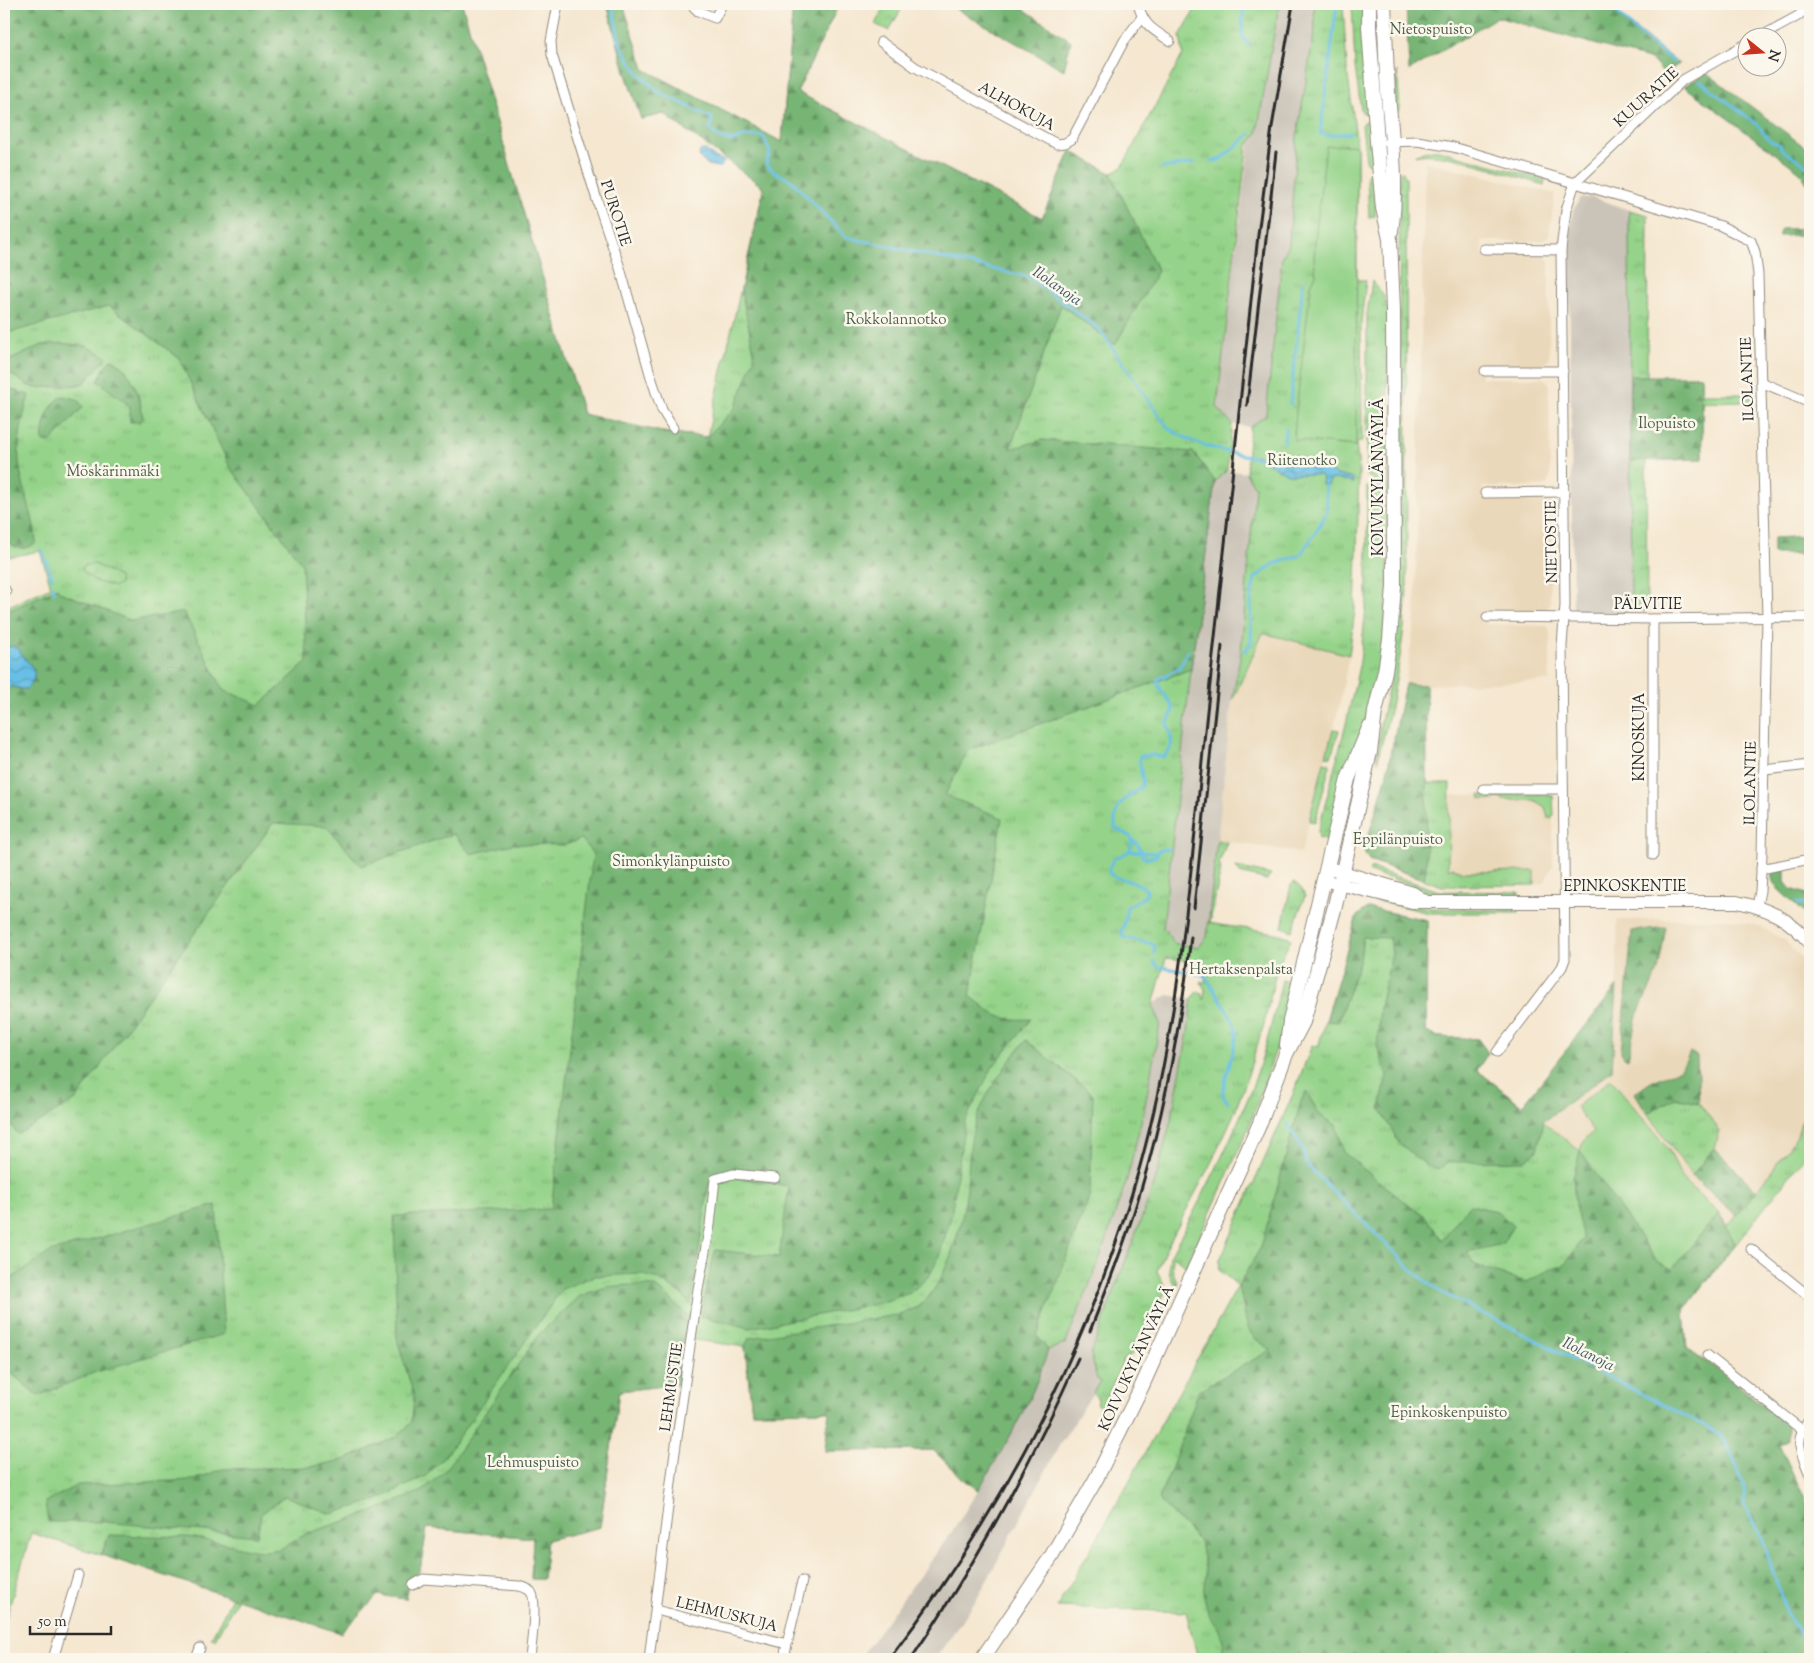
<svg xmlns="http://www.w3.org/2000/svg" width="1814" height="1663" font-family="'Sorts Mill Goudy',serif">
<defs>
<pattern id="grass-tufts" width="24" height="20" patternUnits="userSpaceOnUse" patternTransform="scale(1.25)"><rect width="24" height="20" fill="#94d389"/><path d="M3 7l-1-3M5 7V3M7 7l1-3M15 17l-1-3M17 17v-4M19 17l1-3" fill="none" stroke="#80b576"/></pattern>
<pattern id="forest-firs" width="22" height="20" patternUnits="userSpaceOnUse" patternTransform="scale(1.25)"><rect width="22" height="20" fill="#77b575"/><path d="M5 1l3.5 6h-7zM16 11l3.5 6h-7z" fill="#629360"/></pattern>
<pattern id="wetland-marsh" width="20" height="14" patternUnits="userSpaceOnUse" patternTransform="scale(1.25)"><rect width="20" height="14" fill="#94d389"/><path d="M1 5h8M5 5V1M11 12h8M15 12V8" fill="none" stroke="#80b576"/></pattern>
<pattern id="water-waves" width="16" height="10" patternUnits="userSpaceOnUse" patternTransform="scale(1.25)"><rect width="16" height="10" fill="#67bfe5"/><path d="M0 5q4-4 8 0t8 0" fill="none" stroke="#559bba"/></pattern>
</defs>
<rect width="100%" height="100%" fill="#fbf7ec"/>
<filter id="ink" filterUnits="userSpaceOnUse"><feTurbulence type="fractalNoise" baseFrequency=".02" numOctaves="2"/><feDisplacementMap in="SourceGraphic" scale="10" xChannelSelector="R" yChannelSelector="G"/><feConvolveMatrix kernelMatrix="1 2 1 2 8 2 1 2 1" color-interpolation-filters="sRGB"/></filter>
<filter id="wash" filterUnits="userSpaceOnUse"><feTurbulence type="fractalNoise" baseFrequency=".0096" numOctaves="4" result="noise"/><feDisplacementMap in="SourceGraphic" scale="20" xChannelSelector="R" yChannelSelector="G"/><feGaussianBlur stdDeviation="1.12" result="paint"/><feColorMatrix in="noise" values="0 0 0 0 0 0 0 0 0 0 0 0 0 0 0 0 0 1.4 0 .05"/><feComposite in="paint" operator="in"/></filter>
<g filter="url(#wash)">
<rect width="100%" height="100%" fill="#f5e7d0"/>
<g fill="#ead8ba">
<polygon points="1425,161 1555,194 1549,235 1543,241 1482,241 1482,254 1544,253 1549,261 1549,358 1547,362 1543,365 1481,366 1482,378 1543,378 1548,381 1549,386 1550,478 1547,484 1540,487 1483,487 1483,498 1539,499 1546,501 1550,506 1550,603 1548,609 1542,611 1484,612 1485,624 1547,626 1550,630 1550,681 1426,685 1405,684 1415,619"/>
<polygon points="1263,633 1349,655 1339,707 1301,853 1217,840 1232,701"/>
<polygon points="1427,783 1450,783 1450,795 1553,795 1553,866 1544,883 1535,885 1535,871 1462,872 1454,868 1448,869"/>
<polygon points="1728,919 1760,926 1785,941 1810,967 1810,1092 1797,1136 1757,1191 1726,1227 1719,1213 1657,1261 1623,1212 1543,1122 1612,1070 1617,986 1617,920"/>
</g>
<g fill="#cac3b8">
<polygon points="1266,4 1314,4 1315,28 1297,135 1289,245 1282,259 1266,415 1250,427 1232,424 1217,407"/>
<polygon points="1592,197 1629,210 1631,612 1576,613 1573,607 1569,235 1573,211 1580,198"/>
<polygon points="1227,470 1246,473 1255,487 1241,652 1232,701 1207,937 1199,947 1175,944 1163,928 1191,669 1215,481"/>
<polygon points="1168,995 1192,999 1203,1020 1110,1366 1059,1446 977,1599 935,1659 859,1659 954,1529 1006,1445 1043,1368 1142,1011"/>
</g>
<g fill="url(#grass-tufts)" stroke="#607f5a">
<path d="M4,4H462L583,414L662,432L707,437L764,187L664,114L641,119L625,71L607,4H623L644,69L782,142L793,4H839L797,92L1042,218L1071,151L1111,173L1122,167L1183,54L1180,36L1198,4H1283L1278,11L1257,133L1247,146L1217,407L1232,424L1227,470L1215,482L1191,669L1163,928L1175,944L1199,947L1207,937L1217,840L1227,842L1219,863L1221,869L1210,923C1236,929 1264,928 1289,937L1291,939L1277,968L1264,1024L1245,1084L1234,1114L1213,1159L1164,1253L1157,1271L1167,1290L1157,1306L1166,1310L1158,1326C1154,1328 1147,1328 1143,1331C1129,1340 1144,1351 1124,1359L1102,1407L1097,1404L1098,1399L1093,1393L1100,1381L1097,1380L1091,1354L1155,1182L1171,1120L1188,1033L1192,999L1197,991L1201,993L1204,1000L1205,989L1200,982H1205L1206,963L1166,958L1153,1005L1160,1023L1145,1105L1127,1179L1096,1269L1065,1344L1048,1350C1033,1400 1005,1446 978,1490L961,1477L933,1450L825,1451L829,1411L752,1412L745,1347L695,1340L688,1341L680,1384L619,1391L600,1527L547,1540L543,1579H531L533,1538L427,1528L420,1570L410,1582L406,1599L378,1595L341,1633L238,1598L215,1639L211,1638L233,1596L31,1533L4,1625V608L51,587L40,551L9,557L4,551Z"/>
<polygon points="886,4 904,4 889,31 875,24"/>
<polygon points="1314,4 1343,4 1347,69 1357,145 1357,280 1366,280 1361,323 1362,439 1361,442 1356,443 1359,470 1357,554 1355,610 1349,655 1263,633 1232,701 1241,652 1255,488 1246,473 1250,427 1266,415 1282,259 1289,245 1297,135 1315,28"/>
<polygon points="1352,4 1365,4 1370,113 1363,113 1361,110 1355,67"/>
<polygon points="1373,4 1380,4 1384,91 1380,92"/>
<polygon points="1397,71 1400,109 1399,111 1396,111 1393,105"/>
<polygon points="1366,120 1370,121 1374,164 1368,163 1366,160 1362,125"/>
<path d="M1433,150H1438L1545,180L1544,185C1517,177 1439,148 1416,156L1415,154Z"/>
<polygon points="1375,171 1375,216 1369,217 1367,176 1368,174"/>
<polygon points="1400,171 1403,172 1406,179 1407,589 1404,627 1400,657 1391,707 1377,762 1380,726 1391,677 1401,592 1399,178"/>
<polygon points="1629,210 1648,215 1647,377 1701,376 1702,394 1753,394 1753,401 1702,402 1703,459 1646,460 1647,611 1631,612"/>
<polygon points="1372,281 1383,294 1388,311 1388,581 1383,647 1375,686 1328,841 1319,838 1318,831 1345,728 1360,662 1367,599 1367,487 1375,485 1376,483 1372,478 1367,476 1367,314"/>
<polygon points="1405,684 1426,685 1427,783 1450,783 1448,869 1454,868 1463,872 1535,871 1535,885 1442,886 1369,860 1364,851 1386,778"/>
<polygon points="1333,729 1339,730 1331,757 1326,756"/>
<polygon points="1324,762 1329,763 1330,765 1315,822 1309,821"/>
<polygon points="1547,794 1553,795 1554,816 1551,819 1548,818 1545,807 1534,800 1503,800 1503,798 1495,798 1495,800 1481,799 1480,795"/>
<polygon points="1236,867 1271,875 1267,880 1240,873"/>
<polygon points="1371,868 1439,891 1519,892 1519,895 1453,897 1436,896 1409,884 1369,872"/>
<polygon points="1294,882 1301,888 1305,896 1292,931 1282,927 1291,885"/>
<polygon points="1371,897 1431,908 1519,910 1519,913 1430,913 1373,900"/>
<polygon points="1368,908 1427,920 1426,1032 1438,1037 1478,1039 1488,1053 1477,1070 1580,1151 1657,1261 1672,1269 1719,1213 1727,1226 1757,1191 1797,1136 1810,1092 1810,1150 1684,1310 1687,1348 1698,1357 1708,1362 1787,1441 1779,1444 1810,1510 1810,1659 1198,1659 1186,1612 1057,1607 1107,1521 1238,1286 1219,1270 1220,1260 1294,1092 1312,1045 1318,1047 1357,916"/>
<path d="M1282,980L1291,982L1290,1003L1283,1029L1249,1127L1186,1267L1174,1256C1171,1266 1172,1273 1178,1282L1176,1286C1168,1276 1168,1269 1170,1256C1198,1205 1226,1152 1248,1098C1263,1060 1273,1020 1282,980Z"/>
<polygon points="1675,1098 1699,1103 1719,1130 1714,1148 1692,1176 1647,1113"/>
</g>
<g fill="url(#forest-firs)" stroke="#517050">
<path d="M4,4H462L583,414L662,432L707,437L735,408L755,357L741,290L764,188L664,114L641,119L625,71L607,4H623L644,69L782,142L793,4H839L797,92L1042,218L1071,151L1111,174L1158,271L1115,345L1061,305L1010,449L1042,440L1193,452L1215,481L1191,669L968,750L945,795L1002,818L970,996C995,1015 997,1021 1031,1019L992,1068L965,1121L951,1216L940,1254L930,1275L910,1293L880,1303L750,1328L700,1316L715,1250L779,1257L789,1186L731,1177L724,1183L709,1182L691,1305L679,1292L658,1279L641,1274L594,1276L562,1289L446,1455L426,1476L377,1500L331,1514L285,1496L261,1514L257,1536L105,1522H48L45,1502L78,1485L193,1480L223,1469L311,1467L346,1459L396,1437L412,1422L414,1396L397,1339L394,1216L551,1209L593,854L581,839L565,845L513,844L471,854L453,834L361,866L326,826L273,823L76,1100L18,1134L4,1117V695L10,686L22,689L33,678L34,669L20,653L4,648V613L57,588L60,592L132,621L184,612L223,690L260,705L307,662L302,564L230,467L179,358L109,306L4,334Z"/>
<polygon points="950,4 1016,4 1071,41 1064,70 949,5"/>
<polygon points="1406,4 1604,4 1679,64 1664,74 1652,60 1497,17 1409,71"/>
<polygon points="1707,73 1810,151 1810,188 1800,172 1684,86"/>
<polygon points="1810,228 1810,235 1778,236 1781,229"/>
<polygon points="62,343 86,346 107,357 84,383 77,385 36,388 29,386 4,370 4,360 6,362 42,345"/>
<path d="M112,359C132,369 140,396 143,418L140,422H130V406L98,381L106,365Z"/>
<polygon points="1630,376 1701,376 1703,459 1630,461"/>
<path d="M4,383L13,390L29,395C22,420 15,449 21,475C26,499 35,520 36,543C22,552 15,549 4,538Z"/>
<path d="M62,396L77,399L83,407L51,442H43C41,425 48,407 62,396Z"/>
<polygon points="1810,536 1810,554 1773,554 1773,538"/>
<polygon points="1405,684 1426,685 1427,783 1426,869 1424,879 1369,860 1364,851 1386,778"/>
<polygon points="1785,868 1785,882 1791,889 1810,895 1810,919 1774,885 1771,874 1777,869"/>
<polygon points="1368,908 1427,920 1426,1032 1438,1037 1478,1039 1488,1053 1477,1070 1522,1106 1617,986 1612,1070 1543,1122 1537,1151 1524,1161 1447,1162 1440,1169 1426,1165 1399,1143 1380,1108 1387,1075 1377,1046 1380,1006 1392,954 1390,938 1363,937 1360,960 1338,1022 1326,1021 1357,916"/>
<polygon points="1666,927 1658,971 1637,1015 1628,1059 1624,1057 1621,1052 1632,931"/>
<path d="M1026,1040L1093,1094L1090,1195L1037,1336L1048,1350C1033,1400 1005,1446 978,1490L961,1477L933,1450L825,1451L829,1411L752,1412L745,1347L749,1338L903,1314C908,1311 915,1309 920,1305C945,1286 962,1226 966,1195C969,1174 968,1148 974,1127C983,1095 1005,1066 1026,1040Z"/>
<path d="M1690,1052L1697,1056L1699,1103L1675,1098L1647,1113L1635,1093C1642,1089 1648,1083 1655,1080C1675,1070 1680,1076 1690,1052Z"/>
<path d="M1306,1091L1320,1115L1336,1125L1343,1152L1398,1197L1424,1215L1442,1240L1469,1205L1497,1211L1513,1226L1502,1244L1467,1252L1474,1264L1496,1273L1527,1282L1545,1272L1564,1265L1583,1239L1575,1205L1573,1178L1580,1151L1657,1261L1672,1269L1719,1213L1735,1243L1684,1310L1686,1348L1698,1357L1708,1362L1787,1424V1441L1779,1444L1810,1510V1659H1220L1224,1643L1218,1628L1208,1613L1203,1593L1206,1574L1200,1542L1158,1499L1172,1467L1199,1390L1271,1350C1265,1345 1256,1341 1252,1335C1242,1320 1245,1302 1238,1286L1261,1247L1301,1101Z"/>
<polygon points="1714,1148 1757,1191 1736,1215 1692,1176"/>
<polygon points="216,1205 224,1334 96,1372 38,1396 4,1367 5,1283 50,1252"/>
<polygon points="628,1285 653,1286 664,1293 691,1319 688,1341 680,1384 619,1391 600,1527 547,1540 543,1579 531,1579 533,1538 427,1528 420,1570 410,1582 406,1599 378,1595 341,1633 101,1555 109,1535 189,1537 223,1543 252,1550 265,1551 280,1549 308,1533 369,1513 422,1491 446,1470 539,1334 580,1296 606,1287"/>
</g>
<path fill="url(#wetland-marsh)" stroke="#607f5a" d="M95,564L119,577L120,584L115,587C104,584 88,580 82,569L84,565Z"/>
<g fill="#94d389" stroke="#607f5a">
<polygon points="1357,145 1356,446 1294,440 1296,411 1311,285 1316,274 1314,260 1315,240 1326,146"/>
<polygon points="1611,1079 1669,1150 1682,1179 1719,1213 1672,1269 1657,1261 1580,1151 1582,1143 1593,1131 1576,1107"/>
</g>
<g fill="url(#water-waves)" stroke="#497588">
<path d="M703,150H706L714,157L724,161L721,167C712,167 702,164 699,155L700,151Z"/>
<polygon points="1255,455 1276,461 1277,461 1275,455 1283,457 1287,455 1284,463 1325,469 1337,475 1353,479 1353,483 1335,479 1330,480 1328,485 1322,484 1323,479 1321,475 1288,474 1268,463 1255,458"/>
<path d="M12,646L19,649C25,665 45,668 27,689H22L11,686L4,695V648Z"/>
</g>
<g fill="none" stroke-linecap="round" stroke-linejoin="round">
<g stroke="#67bfe5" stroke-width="3">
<path d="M612,4L620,44L635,69L657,91L712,118L710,129L719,138L733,141L746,136H763L770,152L766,164L773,171L792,181L846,237L1029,277L1099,329L1168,428C1194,446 1228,452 1259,458"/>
<polyline points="1245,4 1242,20 1243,38 1249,45"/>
<polyline points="1337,4 1320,134 1330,135 1350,133"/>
<polyline points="1603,4 1614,9 1633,29 1674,62"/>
<polyline points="1700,81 1758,125 1768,139 1780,145 1782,150 1801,161 1810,169"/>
<polyline points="1211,161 1220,160 1250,134"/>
<polyline points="1162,168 1194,163"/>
<polyline points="1290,404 1303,282"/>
<polyline points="1285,442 1284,438 1286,429"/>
<polyline points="1375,484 1383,486"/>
<polyline points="42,550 52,578"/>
<polyline points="53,586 54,592"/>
<polyline points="1245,651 1251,643 1251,597 1255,578 1274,564 1300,555 1317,530 1327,511 1325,482"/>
<polyline points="1132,840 1137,843 1142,852 1154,853 1163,849 1169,849"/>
<polyline points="1130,851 1142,852 1142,856 1146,859 1156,856 1158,853"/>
<polyline points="1797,903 1810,905"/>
<path d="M1154,953L1155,946L1152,944L1123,937L1121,931L1124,925L1127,907L1144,897L1147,891C1137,878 1120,883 1109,873V868L1114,859L1130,851L1132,840L1130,836L1115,828C1114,800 1124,802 1142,786C1144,775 1138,767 1140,756L1151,755L1163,757C1175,748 1172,737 1167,724C1178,703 1172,708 1162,691C1159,688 1158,683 1157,680L1179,668L1188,651"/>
<path d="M1154,961L1156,965L1160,967L1200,974L1206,977C1213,990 1238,1022 1237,1035C1235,1046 1221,1090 1223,1096C1224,1098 1226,1100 1228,1102"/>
<polyline points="1288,1124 1303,1149 1306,1164 1414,1272 1439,1291 1719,1433 1730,1450 1744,1484 1744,1504 1763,1541 1787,1614 1810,1650"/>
</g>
</g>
</g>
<g filter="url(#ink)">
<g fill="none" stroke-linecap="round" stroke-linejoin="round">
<g stroke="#90897e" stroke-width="11">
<g id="street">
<polyline points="558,4 551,41 552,55 597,200 620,268 651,377 662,410 673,428"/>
<polyline points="691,4 698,11 715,18 722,4"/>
<path d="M1138,4C1144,26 1152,29 1170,41"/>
<polyline points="1758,38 1798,16 1810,5"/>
<polyline points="881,42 915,67 1057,144 1065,143 1072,139 1124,41 1142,17"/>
<polyline points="1388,142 1417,141 1453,147 1721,226 1751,241 1755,252 1758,274 1767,617 1762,854 1760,891 1757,906"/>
<polyline points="1484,249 1561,250"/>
<polyline points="1485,371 1563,371"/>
<polyline points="1761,382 1810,403"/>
<polyline points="1485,493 1564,492"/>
<polyline points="4,588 6,592"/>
<polyline points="1487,617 1653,619 1810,617"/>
<polyline points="1653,619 1653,855"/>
<polyline points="1764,770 1810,765"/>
<polyline points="1483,789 1563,789"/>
<polyline points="1761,869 1810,859"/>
<polyline points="1497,1052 1562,967 1565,959 1562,646 1565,605 1561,250 1566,210 1575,183 1683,80 1746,44"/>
<polyline points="1751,1249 1810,1297"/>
<polyline points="1707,1355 1802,1430"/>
<path d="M1810,1419C1792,1442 1801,1451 1810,1475"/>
<path d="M413,1585L423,1579L519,1586C524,1587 530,1589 532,1594C537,1603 531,1647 530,1659"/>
<polyline points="656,1610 787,1644 802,1581"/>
<polyline points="53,1659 78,1575"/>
<polyline points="196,1659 200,1648"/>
<polyline points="649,1659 674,1459 698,1289 710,1225 715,1179 733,1174 775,1178"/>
<polyline points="784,1659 787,1644"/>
</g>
</g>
<g stroke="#90897e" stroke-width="14">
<g id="secondary">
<polyline points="1326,867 1413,893 1425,901"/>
<path d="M1323,880L1412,902H1737C1770,909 1788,918 1810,943"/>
</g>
</g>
<g stroke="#90897e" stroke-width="16">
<g id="primary">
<path d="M1384,4C1386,41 1386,79 1390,116C1393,155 1397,192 1391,231"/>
<polyline points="1287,1045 1290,1021 1348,779 1369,728"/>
<polyline points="982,1659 1051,1557 1096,1479 1142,1386 1260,1123 1286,1054 1303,1022 1335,906 1370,752 1375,712 1385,671 1390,639 1394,586 1393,310 1390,239 1383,208 1377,142 1369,27 1369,4"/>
</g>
</g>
<use href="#street" stroke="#fff" stroke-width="9"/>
<use href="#secondary" stroke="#fff" stroke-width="12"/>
<use href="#primary" stroke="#fff" stroke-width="14"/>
<g stroke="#2b2b2b" stroke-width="3">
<polyline points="1247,405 1276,152"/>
<polyline points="1194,908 1222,646"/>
<path d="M1090,1331C1106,1290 1122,1251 1135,1209C1163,1121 1180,1029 1191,937"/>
<path d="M889,1659C1003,1511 1089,1346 1140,1166C1180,1022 1191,869 1206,721C1223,558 1240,396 1258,235L1272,127L1293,4"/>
<path d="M911,1659C976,1563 1031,1464 1078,1358"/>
</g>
</g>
</g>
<g text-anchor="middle" stroke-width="5" stroke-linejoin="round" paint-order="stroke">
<g font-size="15" fill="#4a5d47" stroke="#fbf7ec">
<text x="1431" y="34">Nietospuisto</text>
<text x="896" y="324">Rokkolannotko</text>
<text x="1667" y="428">Ilopuisto</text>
<text x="1302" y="465">Riitenotko</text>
<text x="113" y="476">Möskärinmäki</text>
<text x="1398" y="844">Eppilänpuisto</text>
<text x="671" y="866">Simonkylänpuisto</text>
<text x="1241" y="974">Hertaksenpalsta</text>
<text x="1449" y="1417">Epinkoskenpuisto</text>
<text x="533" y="1467">Lehmuspuisto</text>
</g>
<g font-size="15" fill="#2b2b2b" stroke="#fbf7ec">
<text transform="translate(1646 97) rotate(-42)" y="5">KUURATIE</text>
<text transform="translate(1017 106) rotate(29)" y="5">ALHOKUJA</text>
<text transform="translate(616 213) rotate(72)" y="5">PUROTIE</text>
<text transform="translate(1747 379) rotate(-92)" y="5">ILOLANTIE</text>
<text transform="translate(1378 477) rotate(-90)" y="5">KOIVUKYLÄNVÄYLÄ</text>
<text transform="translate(1551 542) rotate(-91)" y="5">NIETOSTIE</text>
<text x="1648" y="609">PÄLVITIE</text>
<text transform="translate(1639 737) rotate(-90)" y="5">KINOSKUJA</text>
<text transform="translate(1750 783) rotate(-89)" y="5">ILOLANTIE</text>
<text x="1625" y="891">EPINKOSKENTIE</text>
<text transform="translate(1136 1358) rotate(-65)" y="5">KOIVUKYLÄNVÄYLÄ</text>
<text transform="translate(671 1387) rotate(-82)" y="5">LEHMUSTIE</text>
<text transform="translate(727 1614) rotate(14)" y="5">LEHMUSKUJA</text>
</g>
<g font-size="16" font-style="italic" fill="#3d5763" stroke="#fbf7ec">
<text transform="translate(1058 285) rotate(35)" y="6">Ilolanoja</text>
<text transform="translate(1589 1353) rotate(27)" y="6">Ilolanoja</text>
</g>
</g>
<rect width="1814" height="1663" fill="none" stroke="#fbf7ec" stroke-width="20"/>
<g transform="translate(1762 52) rotate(107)"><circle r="24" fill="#fbf7ec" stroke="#a8a59f"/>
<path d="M0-4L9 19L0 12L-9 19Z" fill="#c8321e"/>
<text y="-8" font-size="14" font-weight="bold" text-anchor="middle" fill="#2b2b2b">N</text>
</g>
<path d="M30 1626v8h81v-8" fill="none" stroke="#2b2b2b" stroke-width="2.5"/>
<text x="38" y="1626" font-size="15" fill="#2b2b2b" stroke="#fbf7ec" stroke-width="4" paint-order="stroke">50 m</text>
</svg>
